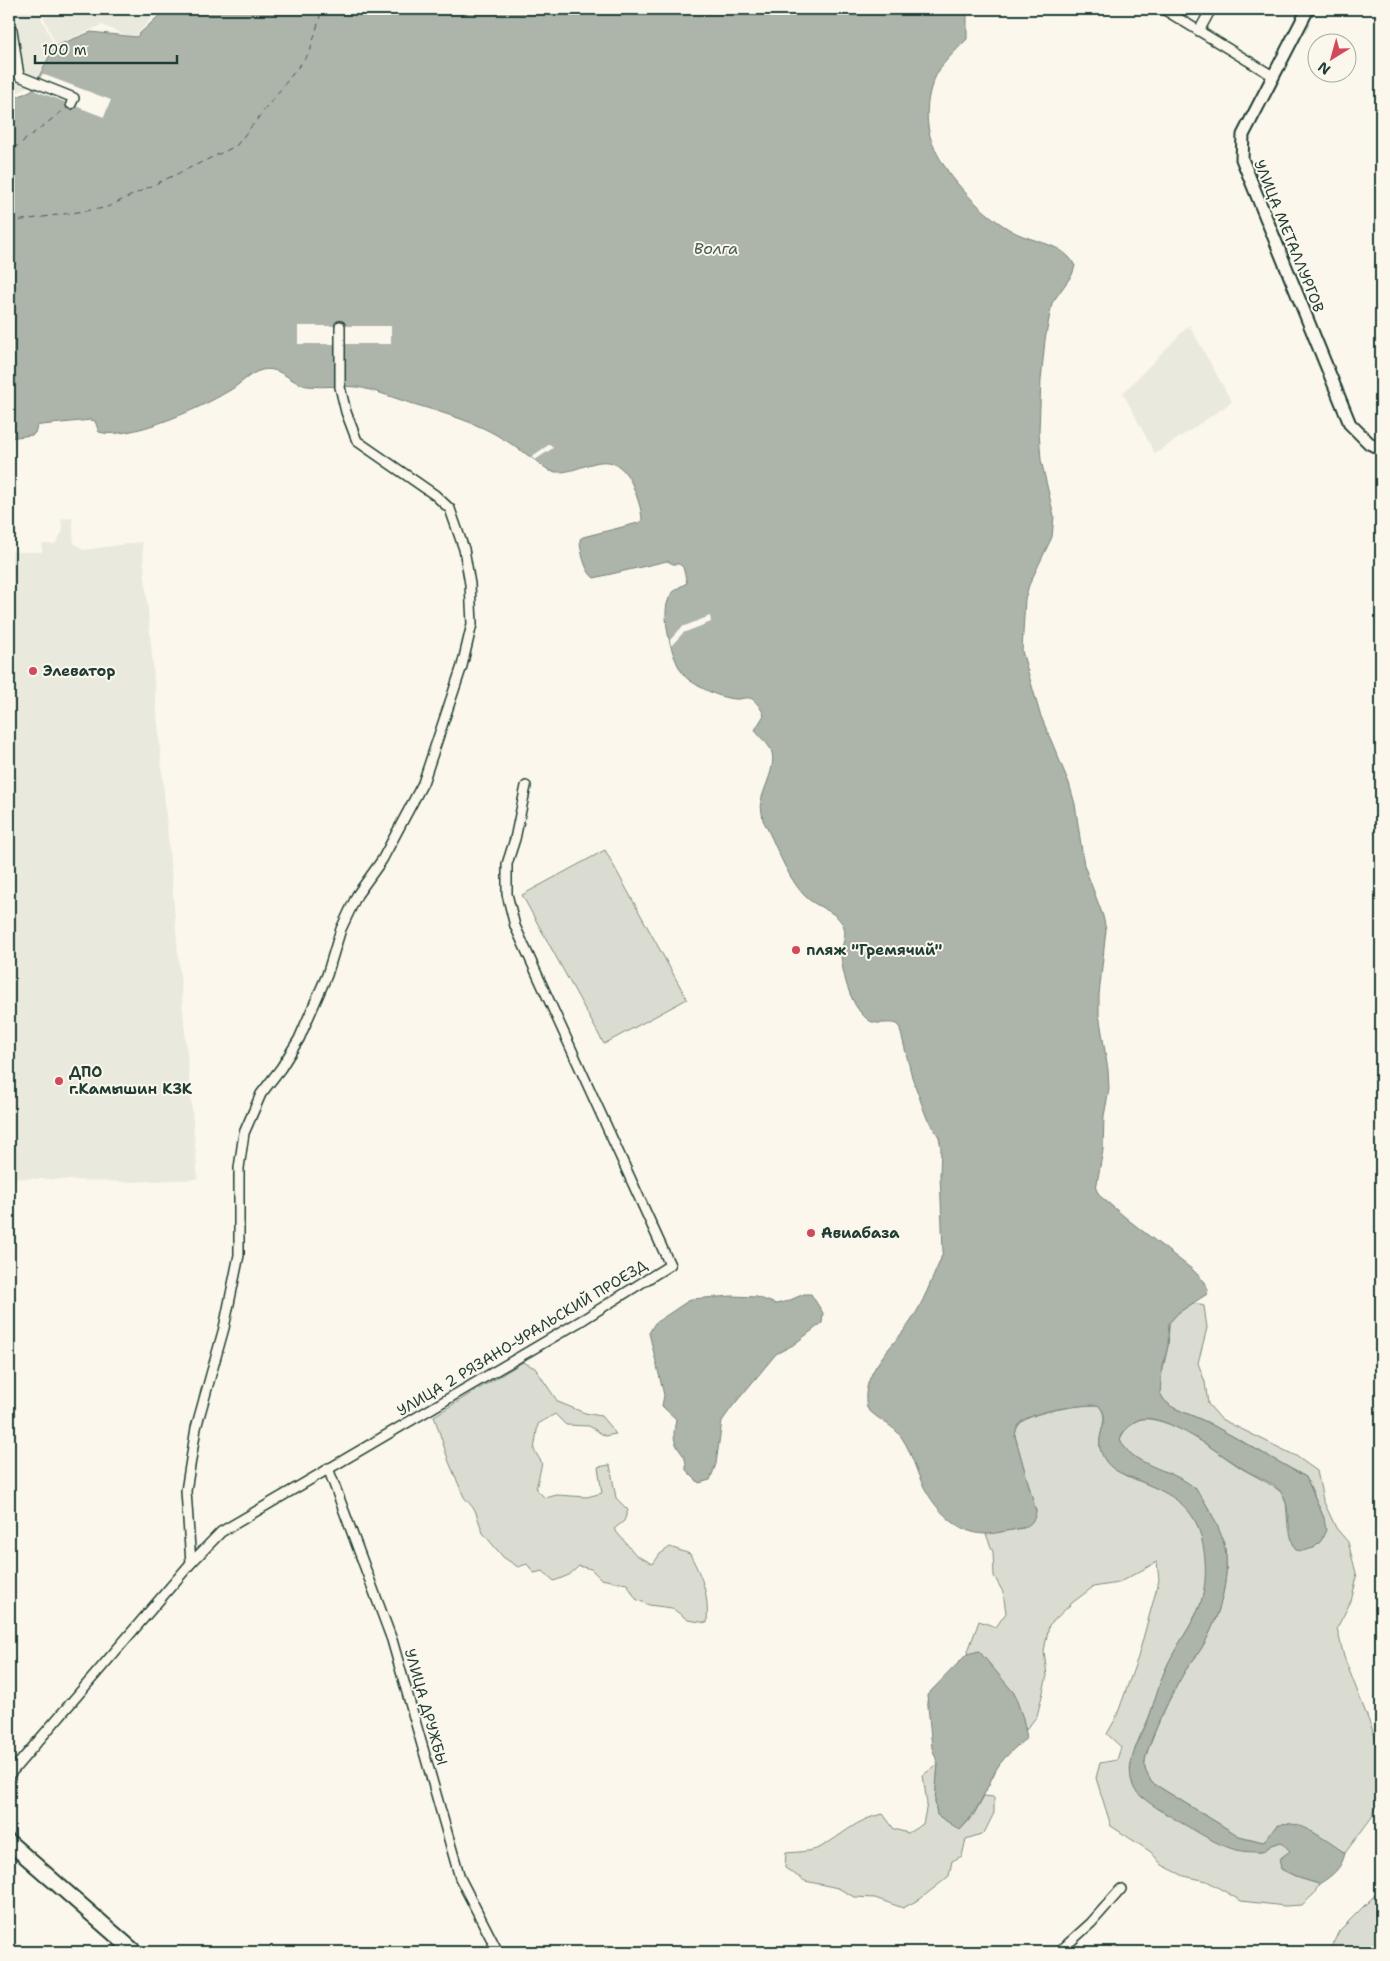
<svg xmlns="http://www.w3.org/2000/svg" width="1390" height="1961" font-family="'Shantell Sans',sans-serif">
<rect width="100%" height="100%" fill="#fbf7ec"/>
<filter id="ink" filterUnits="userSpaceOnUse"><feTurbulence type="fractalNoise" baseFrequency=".02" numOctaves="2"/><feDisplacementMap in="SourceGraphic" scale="10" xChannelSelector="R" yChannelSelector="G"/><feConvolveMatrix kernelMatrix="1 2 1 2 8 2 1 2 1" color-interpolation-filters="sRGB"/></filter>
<g filter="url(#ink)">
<g fill="#eae9de">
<polygon points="9,9 37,9 55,47 40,74 20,92 9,97"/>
<polygon points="40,9 160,9 135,37 128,36 102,25 56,45"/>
<polygon points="1189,325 1232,402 1155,454 1123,393"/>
<polygon points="72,518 74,543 83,550 142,542 198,1179 128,1182 13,1178 9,1163 9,552 42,552 42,544 55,544 63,531 61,519"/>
</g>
<g fill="#dbdcd1" stroke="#7d8c82">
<polygon points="605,850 687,999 604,1044 522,895"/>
<path d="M1193,1303L1204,1306L1207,1328L1198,1363L1205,1382L1208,1404L1221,1419L1296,1456L1317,1471L1323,1500L1336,1528L1348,1542L1357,1577L1351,1601L1337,1628L1344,1657L1381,1752V1798L1372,1817L1345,1853L1313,1832L1277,1825L1263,1842L1239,1836L1151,1782C1150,1778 1146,1773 1145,1769C1143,1759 1150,1745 1153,1736C1162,1713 1173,1692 1185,1671C1190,1664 1196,1657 1201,1649C1218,1622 1232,1576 1224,1544C1220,1530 1203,1493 1191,1485C1170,1470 1130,1465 1120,1439C1125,1428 1136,1417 1149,1419C1182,1423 1217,1453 1244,1470C1257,1477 1269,1483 1281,1492L1286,1501L1288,1528L1324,1518L1306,1477L1207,1422L1172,1407L1164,1400L1160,1393V1382L1168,1346L1169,1323L1178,1313Z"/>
<path d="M523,1362L535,1368L558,1402L585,1413L601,1416L616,1434L605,1436L589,1426L566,1425L555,1414L538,1424L534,1450L542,1463L536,1489L545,1498L557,1495L587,1497L602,1493L598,1467L610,1465L616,1498L628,1510L624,1521L614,1529L636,1555L653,1564L660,1554L670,1547L690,1554C703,1580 709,1593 707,1623L688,1620L672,1608L649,1605L636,1599L627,1584L601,1579L591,1569L579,1566L569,1575L554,1581L543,1571L534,1573L527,1564L518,1567L503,1557L483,1533L475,1510L464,1497L449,1462L434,1416Z"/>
<path d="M1085,1405H1098C1115,1421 1087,1439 1108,1463C1114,1471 1125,1475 1134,1479C1153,1487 1180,1495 1192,1514C1208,1540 1211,1582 1198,1610C1189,1629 1176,1647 1167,1666C1159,1682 1156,1700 1149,1717C1146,1725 1141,1733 1138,1741C1134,1750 1132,1761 1130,1770L1159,1810L1214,1840L1236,1850L1262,1852L1272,1845L1281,1842L1290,1851L1281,1869L1299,1878L1319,1884L1314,1894L1302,1905L1285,1906L1241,1901L1207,1881L1184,1876L1162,1865L1151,1852L1111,1826L1096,1778L1100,1763L1117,1760L1121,1747L1107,1734L1116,1718L1138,1657L1159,1580L1157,1562L1118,1583L1093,1587L1072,1603L1049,1625L1044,1651L1047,1676L1037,1716L1026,1730L1014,1693L967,1654L979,1621L996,1627L1006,1613L1003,1592L994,1576L993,1552L986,1534L1024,1528L1036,1511L1015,1436C1015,1435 1016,1429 1017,1428C1024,1412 1069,1408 1085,1405Z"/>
<path d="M938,1764L935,1801L937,1815L961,1829L973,1816L984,1796L994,1797V1813L984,1833L966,1839L962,1856L952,1861L949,1876L943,1881L920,1899L903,1908L875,1898L854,1897L838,1888L805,1881L785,1868L786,1853C796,1852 812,1852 821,1847C843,1835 856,1819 883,1814L894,1829L908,1833L923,1824L927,1804L923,1775Z"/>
<polygon points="1381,1889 1381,1952 1329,1952 1339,1931"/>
</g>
<g fill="#adb4aa" stroke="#74847b">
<path d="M166,9H967V39C956,51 940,64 934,80C925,100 925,128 934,147C948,179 984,216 1014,232C1035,243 1064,243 1075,266L1072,275L1052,303L1045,340L1041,380L1039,431L1041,460L1054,516L1052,537L1029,585L1025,599L1022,651L1040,714L1069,783L1075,804L1084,865L1103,916L1106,930L1099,995V1014L1108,1070L1109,1089L1104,1116L1103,1150L1096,1189L1100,1196L1131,1222L1193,1270L1205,1282L1208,1290L1207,1294L1178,1313L1169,1323L1168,1346L1162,1370L1160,1393L1164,1400L1172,1407L1207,1422L1306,1477L1324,1518L1326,1530L1321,1541L1314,1548L1302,1551L1296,1550C1285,1532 1292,1506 1281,1492C1272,1481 1254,1476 1242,1468C1221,1455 1166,1413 1141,1419C1131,1422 1124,1430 1120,1439C1130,1465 1170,1469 1191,1485C1203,1494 1221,1530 1224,1544C1232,1576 1218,1622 1201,1649C1196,1657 1190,1664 1185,1671C1173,1692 1162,1713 1153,1736C1150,1745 1143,1759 1145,1769C1146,1773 1150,1778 1151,1782L1239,1836L1263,1842C1268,1837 1273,1828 1279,1825C1297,1817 1330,1843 1345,1853C1342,1868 1332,1876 1319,1884L1299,1878L1281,1869L1279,1859L1290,1851L1281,1842L1272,1845L1262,1852C1253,1852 1244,1852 1236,1850C1215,1844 1196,1831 1178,1821C1167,1814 1142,1800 1135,1790C1121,1765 1142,1737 1150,1715C1155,1699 1159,1683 1166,1668C1175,1647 1190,1629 1199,1608C1208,1583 1207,1555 1199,1530C1189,1500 1160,1490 1133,1478C1124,1475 1114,1471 1107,1463C1087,1437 1116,1422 1098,1405C1079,1405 1036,1410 1021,1422C1017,1426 1016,1430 1015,1436L1036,1511C1035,1525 1025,1528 1012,1530C1004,1531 994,1534 986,1534C958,1534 936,1510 924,1487C916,1472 912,1453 902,1438C894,1425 877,1420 867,1408C859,1373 894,1346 911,1321C923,1303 931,1281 940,1261L943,1251L940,1175L941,1148L939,1137L926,1116L912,1077L899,1025C891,1020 879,1026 870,1021C851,1009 843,976 841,956C841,944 849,934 842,923C833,909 814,907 803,894C786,875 775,843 763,820C762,812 760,805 762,797C766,783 778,762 770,748C766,741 759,737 755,730L764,715C762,710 756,700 750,698C745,697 739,700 735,699C719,698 701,688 689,680C673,669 661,617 668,601C671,591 679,587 687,583L683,567L679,564H673L667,561L594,578C585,572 580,550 580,539L583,537L638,523L642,521C642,509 636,494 632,484C610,438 580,479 550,471C532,458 513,444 493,433C467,419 436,411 407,402C391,397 374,390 357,387C340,385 324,388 307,386C290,383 281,366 262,370C249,373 239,386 227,392C201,408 128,441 99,432L95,421L91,420L41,425L37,426L35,433L32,435L9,438V101L32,90L52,51L58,45L91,32L136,37Z"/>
<path d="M804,1294H811L823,1313L822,1323L793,1345L776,1354L732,1407L722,1421L716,1464L710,1480L699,1483L686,1470C686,1453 682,1457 676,1444C672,1436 675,1427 676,1419L662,1406L664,1395L649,1333L655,1323L691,1299L732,1296L757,1297L776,1304L788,1301Z"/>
<path d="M979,1651L1014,1693L1023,1718L1027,1738C1017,1745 999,1762 995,1772C984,1794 978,1811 960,1830L937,1815L935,1801L938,1764L932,1748L927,1695L967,1654Z"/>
</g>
<g fill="#fbf7ec">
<polygon points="42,74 111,100 104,117 36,91"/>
<polygon points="298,326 391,326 391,344 345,344 345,387 334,387 334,344 298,344"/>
<polygon points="550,444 553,448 535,460 531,457"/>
<polygon points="710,616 711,622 683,633 671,646 670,640 682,627"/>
</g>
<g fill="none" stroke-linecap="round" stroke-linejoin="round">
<g stroke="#425b52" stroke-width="1" stroke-dasharray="6 5" stroke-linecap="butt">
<polyline points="9,159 13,149 69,106"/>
<polyline points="9,222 105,208 236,146 310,52 322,9"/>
</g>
<g stroke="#1f3d34" stroke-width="12">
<g id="street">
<polyline points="1163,9 1273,76"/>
<polyline points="9,23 12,30 19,76 74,98 71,104"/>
<polyline points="1199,31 1211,9"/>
<polyline points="328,1468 392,1640 460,1878 498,1952"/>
<polyline points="191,1563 186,1491 196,1428 224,1328 239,1255 239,1168 244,1133 261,1094 281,1068 299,1039 327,975 341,929 357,895 382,860 423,783 462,666 472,624 470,584 464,549 450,509 435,495 357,441 346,412 340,387 340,326"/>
<polyline points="9,1775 191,1563 221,1532 584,1319 670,1265 515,926 507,894 507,864 515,839 526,786"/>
<polyline points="1059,1952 1091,1923 1121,1889"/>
</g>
</g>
<g stroke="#1f3d34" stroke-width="15">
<polyline id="secondary" points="1308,9 1243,135 1242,159 1350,424 1369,443 1381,449"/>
</g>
<g stroke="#1f3d34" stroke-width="18">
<polyline id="primary" points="9,1842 135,1952"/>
</g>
<use href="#street" stroke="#fbf7ec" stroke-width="9"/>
<use href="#secondary" stroke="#fbf7ec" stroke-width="11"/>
<use href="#primary" stroke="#fbf7ec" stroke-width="14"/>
</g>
</g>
<g fill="#d1495b" stroke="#fbf7ec" stroke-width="2">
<circle cx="33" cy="671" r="5"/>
<circle cx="796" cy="950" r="5"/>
<circle cx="59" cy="1081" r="5"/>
<circle cx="811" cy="1233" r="5"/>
</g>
<g text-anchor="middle" stroke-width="4" stroke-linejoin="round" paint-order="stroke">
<g font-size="15" fill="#1f3d34" stroke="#fbf7ec">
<text transform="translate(1289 236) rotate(68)" y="5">УЛИЦА МЕТАЛЛУРГОВ</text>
<text transform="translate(522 1338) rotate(-31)" y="5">УЛИЦА 2 РЯЗАНО-УРАЛЬСКИЙ ПРОЕЗД</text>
<text transform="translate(426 1707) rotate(74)" y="5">УЛИЦА ДРУЖБЫ</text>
</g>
<g font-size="15" font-weight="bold" fill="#1f3d34" stroke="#fbf7ec" text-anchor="start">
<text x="43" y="676">Элеватор</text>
<text x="806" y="955">пляж "Гремячий"</text>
<text x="69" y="1077">ДПО<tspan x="69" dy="17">г.Камышин КЗК</tspan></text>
<text x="821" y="1238">Авиабаза</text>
</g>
<g font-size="16" font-style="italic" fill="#425b52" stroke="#fbf7ec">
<text x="716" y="254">Волга</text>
</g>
</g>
<rect width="1390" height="1961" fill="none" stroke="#fbf7ec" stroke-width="30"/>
<rect x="15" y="15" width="1360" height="1931" fill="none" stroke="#1f3d34" stroke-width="2" filter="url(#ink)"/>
<g transform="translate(1332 58) rotate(217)"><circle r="24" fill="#fbf7ec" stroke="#a3ada2"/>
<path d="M0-4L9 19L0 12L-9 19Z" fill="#d1495b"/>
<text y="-8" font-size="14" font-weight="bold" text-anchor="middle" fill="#1f3d34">N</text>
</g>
<path d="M35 55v8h142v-8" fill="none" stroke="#1f3d34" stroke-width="2.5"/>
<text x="42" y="55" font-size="15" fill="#1f3d34" stroke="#fbf7ec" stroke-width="4" paint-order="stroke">100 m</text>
</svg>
